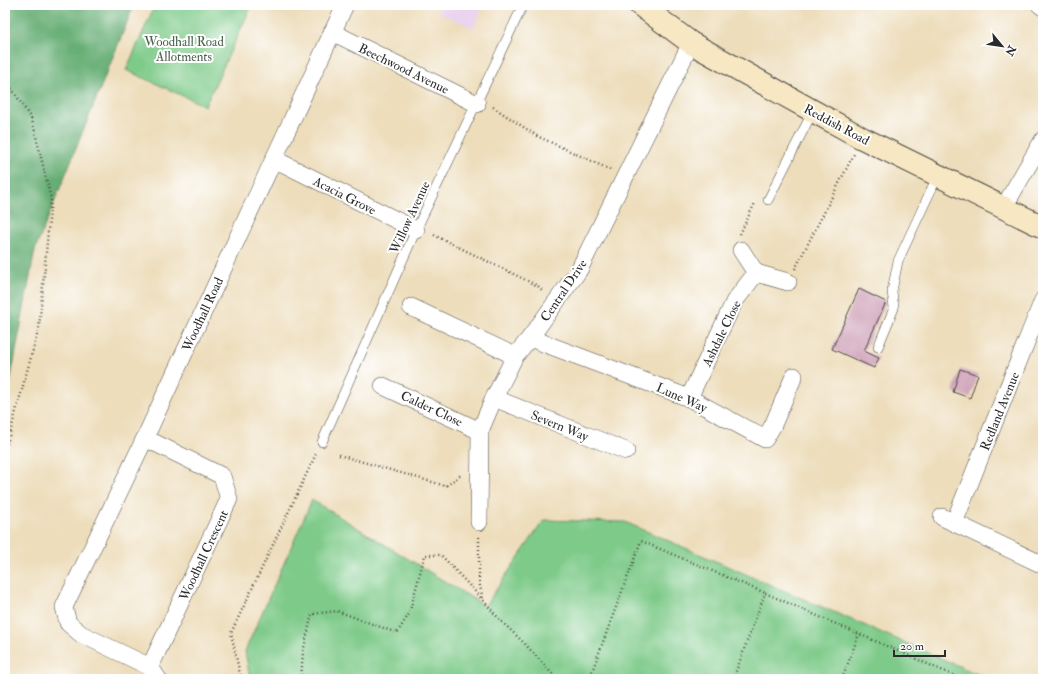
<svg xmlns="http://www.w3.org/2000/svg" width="1048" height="684" font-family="'IM FELL Double Pica',serif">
<rect width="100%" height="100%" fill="#fff"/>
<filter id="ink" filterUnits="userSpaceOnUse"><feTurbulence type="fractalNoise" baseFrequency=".025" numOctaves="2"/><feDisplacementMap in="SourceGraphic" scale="8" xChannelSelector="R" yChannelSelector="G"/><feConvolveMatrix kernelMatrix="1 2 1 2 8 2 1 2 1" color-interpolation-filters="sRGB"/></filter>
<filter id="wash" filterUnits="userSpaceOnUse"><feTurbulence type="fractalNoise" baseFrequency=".012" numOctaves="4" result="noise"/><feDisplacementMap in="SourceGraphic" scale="16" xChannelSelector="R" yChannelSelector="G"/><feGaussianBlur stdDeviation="0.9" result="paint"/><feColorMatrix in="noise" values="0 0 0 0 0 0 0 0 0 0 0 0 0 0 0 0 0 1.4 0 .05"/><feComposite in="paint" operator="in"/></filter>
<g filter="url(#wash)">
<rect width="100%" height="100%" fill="#edddbb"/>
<polygon fill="#e9d2ee" points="442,5 483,5 474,28 437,12"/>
<g fill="#7eca89" stroke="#547a5a">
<polygon points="155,5 252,5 205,106 126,70"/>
<polygon points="312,500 485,606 544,520 625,522 982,676 981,679 250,679 245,651"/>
</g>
<polygon fill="#66ae75" stroke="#486c50" points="5,5 134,5 35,250 5,409"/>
<g id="blocks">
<g fill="#cd9fb6">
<polygon points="859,289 886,302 864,351 879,358 874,368 832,349"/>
<polygon points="960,369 978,375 970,398 953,392"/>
</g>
</g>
</g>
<g filter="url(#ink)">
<use href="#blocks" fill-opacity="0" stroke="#484641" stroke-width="1"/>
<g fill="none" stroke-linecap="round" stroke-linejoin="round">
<g stroke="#484641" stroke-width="10">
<g id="service">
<polyline points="768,200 813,111"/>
<polyline points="878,347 894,308 892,291 898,261 938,175"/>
<polyline points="322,442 416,230 523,5"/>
</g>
</g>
<g stroke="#484641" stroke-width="18">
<g id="minor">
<polyline points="1040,5 1043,7"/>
<polyline points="332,32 477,104"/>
<polyline points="274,159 416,230"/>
<polyline points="1004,207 1043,140"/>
<polyline points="756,273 788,282"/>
<polyline points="411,307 515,356"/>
<polyline points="530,338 689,398 765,439 773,425 794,376"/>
<polyline points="383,386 480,431"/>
<polyline points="494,398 626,451"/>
<polyline points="689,398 734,302 756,273 741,250"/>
<polyline points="145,438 222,476 229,499 150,667"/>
<polyline points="942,517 1043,565"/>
<polyline points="479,522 480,431 494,398 515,356 530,338 579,270 691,43"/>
<polyline points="954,523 1043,300"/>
<polyline points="158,679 150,667 81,634 68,623 64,607 145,438 345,5"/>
</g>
</g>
<g stroke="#484641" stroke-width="24">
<polyline id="secondary" points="640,5 691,43 813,111 862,138 1043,227"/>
</g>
<g stroke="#484641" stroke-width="2.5" stroke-dasharray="1 3" stroke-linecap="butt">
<polyline points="5,78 32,120 51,199 39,328 5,451"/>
<polyline points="493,107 537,136 611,170"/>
<polyline points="740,234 755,203"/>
<polyline points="434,235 538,286 543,291"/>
<polyline points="795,269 854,154"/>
<polyline points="339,455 446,486 462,474"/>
<polyline points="479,537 479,581 483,600 500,620 525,644 557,679"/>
<polyline points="5,678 5,679"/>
<polyline points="241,679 231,633 317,452"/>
<polyline points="301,679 303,652 312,614 337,611 397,633 409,614 425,555 441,555 483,600"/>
<polyline points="589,679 641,541 765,593"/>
<polyline points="733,679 765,593 962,679"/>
<polyline points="842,679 859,634"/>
</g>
<use href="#service" stroke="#fff" stroke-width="9"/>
<use href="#minor" stroke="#fff" stroke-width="17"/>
<use href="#secondary" stroke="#f7e8c3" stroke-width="22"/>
</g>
</g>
<g text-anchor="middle" stroke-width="4" stroke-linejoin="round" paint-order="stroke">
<g font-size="13" fill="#48634c" stroke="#fff">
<text x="184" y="46">Woodhall Road<tspan x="184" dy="15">Allotments</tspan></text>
</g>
<g font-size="13" fill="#2b2b2b" stroke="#fff">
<text transform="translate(404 68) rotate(26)" y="5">Beechwood Avenue</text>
<text transform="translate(837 124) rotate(28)" y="5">Reddish Road</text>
<text transform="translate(345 195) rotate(27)" y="5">Acacia Grove</text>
<text transform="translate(409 217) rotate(-65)" y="5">Willow Avenue</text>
<text transform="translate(563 290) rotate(-56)" y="5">Central Drive</text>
<text transform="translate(202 314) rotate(-65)" y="5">Woodhall Road</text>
<text transform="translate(721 333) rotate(-64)" y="5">Ashdale Close</text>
<text transform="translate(682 397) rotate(24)" y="5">Lune Way</text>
<text transform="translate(432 408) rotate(25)" y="5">Calder Close</text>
<text transform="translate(999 411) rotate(-68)" y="5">Redland Avenue</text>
<text transform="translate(560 425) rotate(22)" y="5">Severn Way</text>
<text transform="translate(203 555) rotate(-65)" y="5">Woodhall Crescent</text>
</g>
</g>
<rect width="1048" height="684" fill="none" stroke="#fff" stroke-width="20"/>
<g transform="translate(1002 46) rotate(119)" stroke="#ffffff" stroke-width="3" paint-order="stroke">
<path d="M0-3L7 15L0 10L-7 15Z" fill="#2b2b2b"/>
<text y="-6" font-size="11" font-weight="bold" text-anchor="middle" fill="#2b2b2b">N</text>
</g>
<path d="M894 650v6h51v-6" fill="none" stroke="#2b2b2b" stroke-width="2"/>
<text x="900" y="650" font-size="12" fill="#2b2b2b" stroke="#ffffff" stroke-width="3" paint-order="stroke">20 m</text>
</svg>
